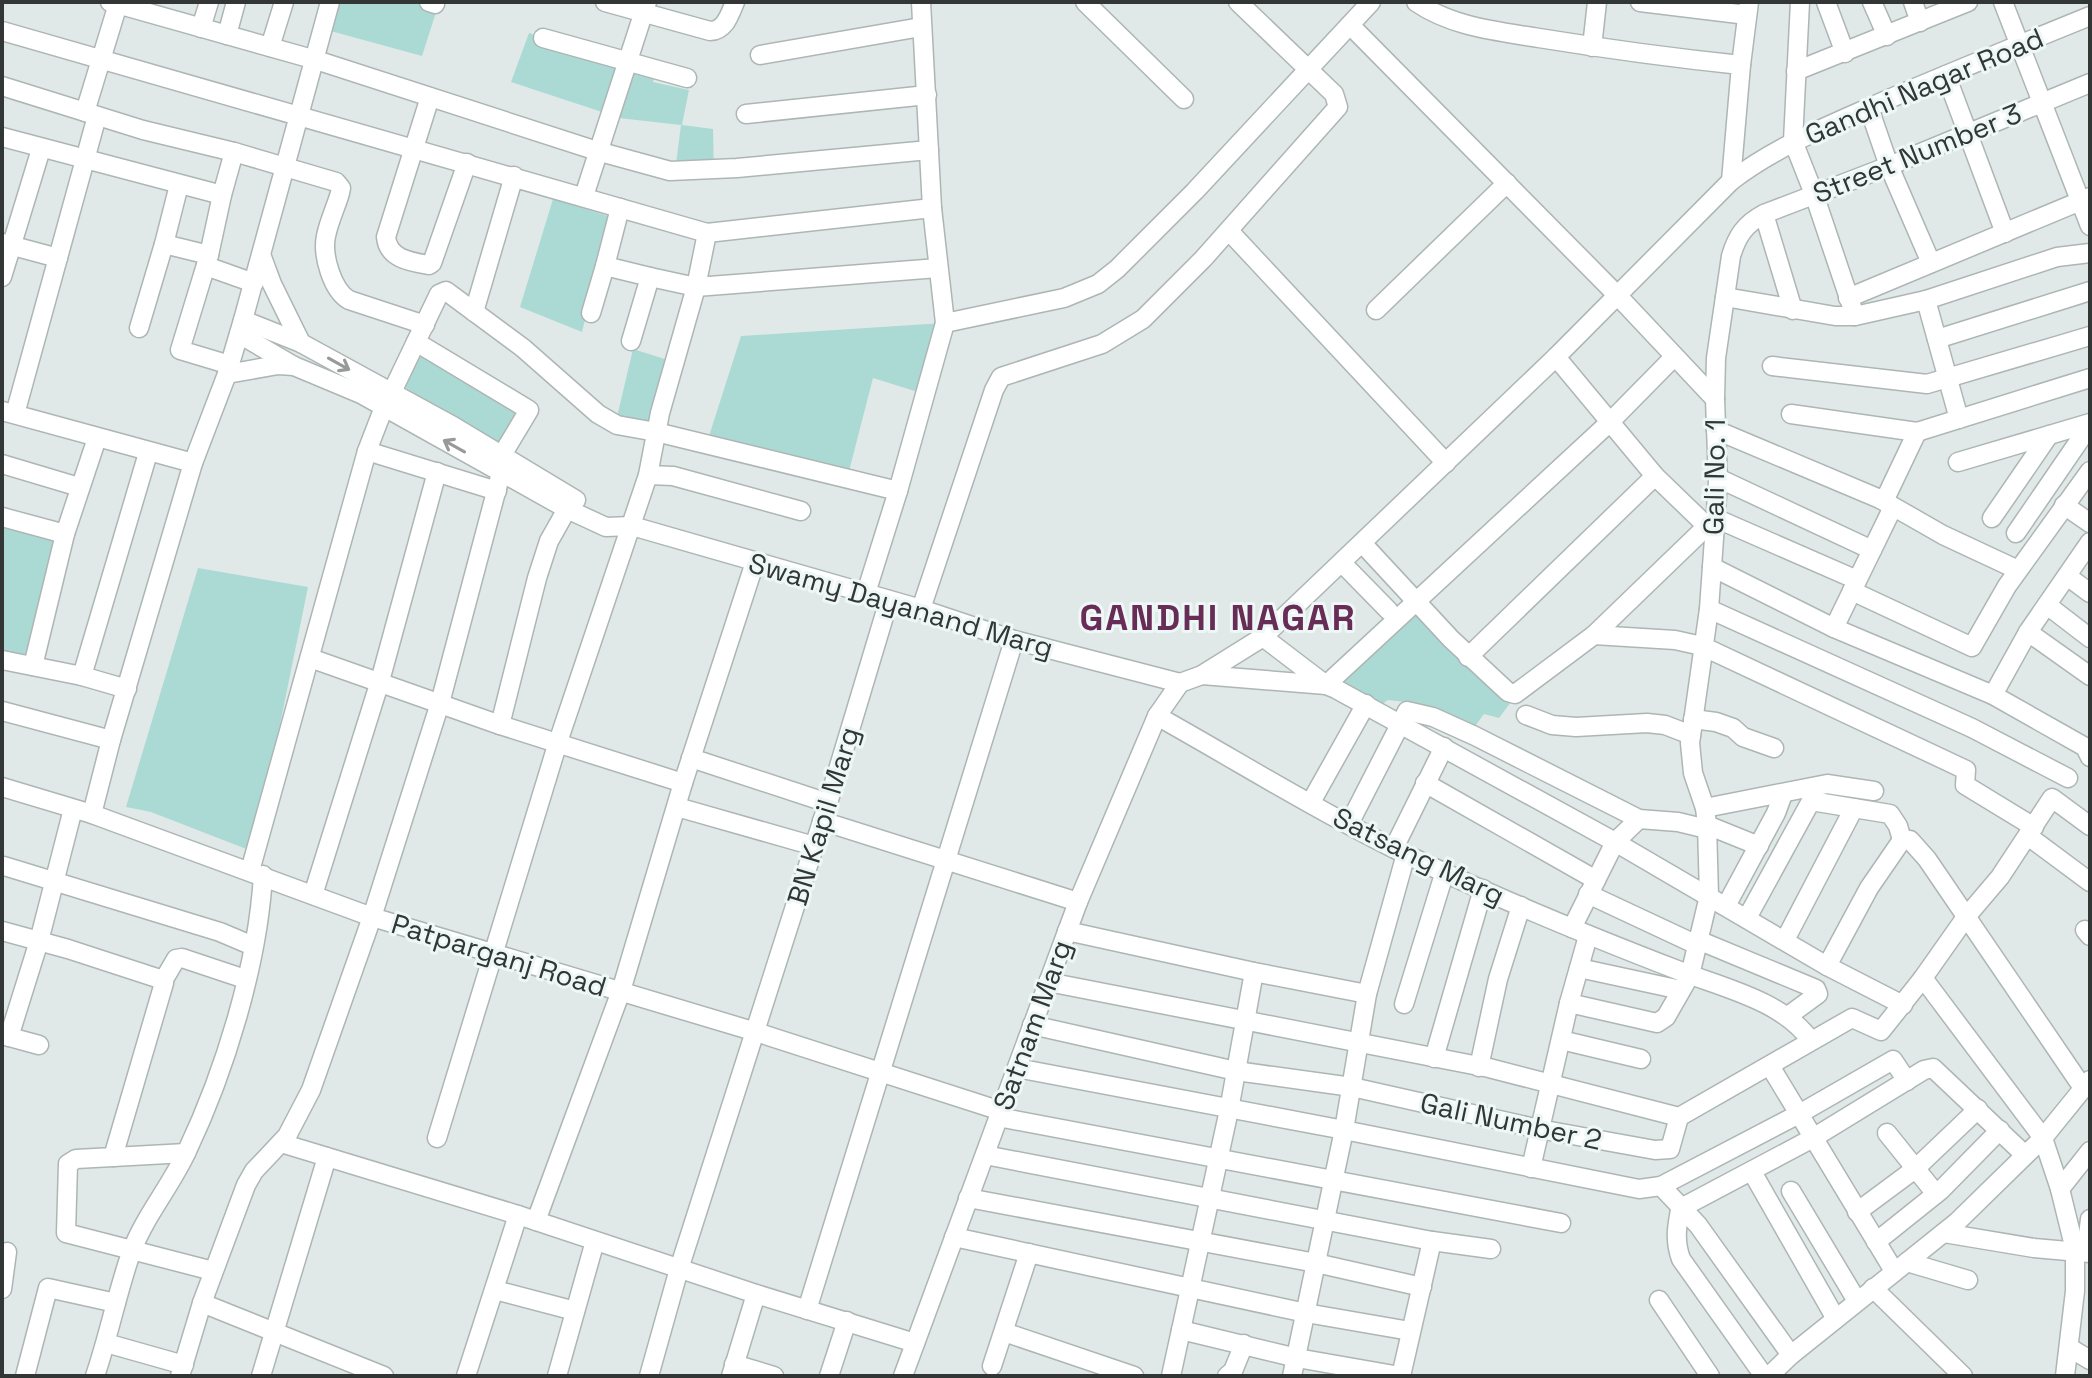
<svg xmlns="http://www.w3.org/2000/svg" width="2092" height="1378" font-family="'Space Grotesk',sans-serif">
<rect width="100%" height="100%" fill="#e0e9e8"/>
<g fill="#abdad5">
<polygon points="336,2 424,2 438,6 422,56 327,30"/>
<polygon points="529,33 620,61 605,113 511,82"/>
<polygon points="632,65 656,69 653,82 689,90 682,125 713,129 714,177 674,180 681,125 610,117"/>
<polygon points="553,199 611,217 582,332 520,307"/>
<polygon points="943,323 921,393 873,378 848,475 709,436 741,336"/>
<polygon points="423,349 521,416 501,450 400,384"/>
<polygon points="633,349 668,360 655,426 617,417"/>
<polygon points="2,525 65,540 25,658 2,653"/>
<polygon points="198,568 308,587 254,852 151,812 126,807"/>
<polygon points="1408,603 1511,702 1499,718 1484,714 1473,729 1405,702 1388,700 1382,704 1342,681 1329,669 1401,605"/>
</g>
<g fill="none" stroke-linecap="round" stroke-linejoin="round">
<g stroke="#adb6b5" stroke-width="21">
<g id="minor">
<polyline points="110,2 316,60 597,151 670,171 737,168 929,150"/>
<polyline points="429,2 435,4"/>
<path d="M605,2L710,31C725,31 730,14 735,2"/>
<polyline points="1085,2 1184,99"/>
<path d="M1416,2C1452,27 1497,31 1539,38C1607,49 1673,58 1741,65L1731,181"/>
<polyline points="1640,2 1747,15"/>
<polyline points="1800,2 1793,141 1814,194 1855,316 1926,300 2057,257 2090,253"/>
<polyline points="1826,2 1845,53"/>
<polyline points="1872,2 1887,36"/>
<polyline points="1913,2 1920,22"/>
<polyline points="2003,2 2090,226"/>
<polyline points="1350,25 1618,296 1715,399 1718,482 1709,609 1690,743 1693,773 1705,808 1707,825 1709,896 1690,975 1666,1017 1657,1023 1569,1003"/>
<polyline points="201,28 209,2"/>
<polyline points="2,31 707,233 932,208"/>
<polyline points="227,35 236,2"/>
<polyline points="543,38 687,78"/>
<polyline points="270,47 284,2"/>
<polyline points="1592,47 1597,2"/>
<polyline points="760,55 921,27"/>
<polyline points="1741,65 1749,2"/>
<polyline points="1796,71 1968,2"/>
<polyline points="1946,75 2005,233"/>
<path d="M2,86L143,130L234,152L336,182L341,188L340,193C336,207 329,221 326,236C322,255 332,290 349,300L425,325"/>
<path d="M430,97L386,237C388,259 411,262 429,265L432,263L467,163"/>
<polyline points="1869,108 1889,166 1931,263"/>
<polyline points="85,112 118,4"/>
<polyline points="746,114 927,95"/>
<polyline points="2,137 222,195 234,152"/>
<polyline points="179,185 164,244 209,255 222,195"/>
<polyline points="584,196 647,2"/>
<polyline points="620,208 605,266 650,277 631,341"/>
<polyline points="1764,214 1793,310"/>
<polyline points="1229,231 1446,463"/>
<polyline points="2,243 58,258"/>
<polyline points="209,255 180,350 230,365"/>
<polyline points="262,257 272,284 301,343"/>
<polyline points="206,266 254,283"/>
<polyline points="2,277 41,149"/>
<polyline points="650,277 696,287 938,268"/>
<polyline points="1725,297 1835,316 1855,316"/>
<polyline points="1848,298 2090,197"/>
<polyline points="1926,300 1959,419"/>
<polyline points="1376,310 1507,183"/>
<polyline points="474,312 514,176"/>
<polyline points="591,313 605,266"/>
<polyline points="243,320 301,343 453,426 576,500"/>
<polyline points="945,323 1064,298 1098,284 1117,269 1195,191 1371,2"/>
<polyline points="139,328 164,244"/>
<polyline points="239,334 294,366 361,394 567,509 606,527 632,526 921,609 1014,640 1180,683"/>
<polyline points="1937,339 2090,291"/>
<polyline points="416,342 529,410 502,455"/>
<polyline points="1556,357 1655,476 1713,532"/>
<polyline points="1772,366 1927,384 2090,336"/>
<polyline points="227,374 278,365 294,366"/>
<polyline points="391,394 439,294 446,291 523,348 598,414 617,425 656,432 898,491"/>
<path d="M1715,399L1716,358L1731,256C1737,236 1745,224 1764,214L1889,166L2090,83"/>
<polyline points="2,411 193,463"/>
<polyline points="15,414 97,116"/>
<polyline points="1791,414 1917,432 2090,378"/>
<polyline points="1716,430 1880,499 1887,495 1917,432"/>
<polyline points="367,451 497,491"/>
<polyline points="1958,462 2090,423"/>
<polyline points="2,464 79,487"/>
<polyline points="648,475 673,476 801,511"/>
<polyline points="1718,478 1872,550"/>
<polyline points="1880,499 1943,535 2018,570"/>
<polyline points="2064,505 2090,523"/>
<polyline points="2,517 65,534"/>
<polyline points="1715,518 1857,580"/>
<polyline points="1992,518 2049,435"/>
<polyline points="2016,533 2090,425"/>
<polyline points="1362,543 1451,639 1508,692 1515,694 1594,635 1706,527"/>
<polyline points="1342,563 1389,611"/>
<polyline points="1712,567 1834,628 1993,695 2085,747 2090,757"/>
<polyline points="2067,576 2090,593"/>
<polyline points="1852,591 1972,647 2007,586 2090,471"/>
<polyline points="866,593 898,491 945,323 932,208 921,2"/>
<polyline points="2047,605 2090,638"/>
<polyline points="921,609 994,390 1001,377 1102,344 1143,319 1203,259 1338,107 1334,94 1238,2"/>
<polyline points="1709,609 1972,728 2068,778"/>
<polyline points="1834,628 1893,507"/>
<polyline points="2028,632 2090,676"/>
<polyline points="1594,635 1675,640 1702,646 1966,770 1965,785 2034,827"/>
<polyline points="1263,637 1326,685 1610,422 1674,357"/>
<polyline points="1468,657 1655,476"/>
<polyline points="310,658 500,725 683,783"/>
<polyline points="2,660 82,676 127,689"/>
<polyline points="33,666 65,534 97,438"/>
<polyline points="1202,675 1326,685 1336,689 1615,842 1827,966 1903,1005"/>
<polyline points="82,676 148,453"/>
<path d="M1180,683L1202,675L1263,637L1556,357L1731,181C1778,145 1831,125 1884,101C1952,72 2021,44 2090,16"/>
<polyline points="1993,695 2028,632 2090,542"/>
<polyline points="2,711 111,740"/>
<polyline points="1526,715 1552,725 1576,727 1647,723 1665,725 1691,735"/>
<path d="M1157,716C1236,760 1314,809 1395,849C1488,895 1584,934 1680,971C1724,988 1783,1001 1811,1041"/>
<polyline points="1693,719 1716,722 1733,728 1743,737 1774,748"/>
<polyline points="500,725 537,578 549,541 567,509"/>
<polyline points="691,758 828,803"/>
<polyline points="1425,783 1596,880"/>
<polyline points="2,787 92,814 372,917 756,1032 1001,1111"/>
<polyline points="1311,802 1366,704"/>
<polyline points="677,807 814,846"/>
<polyline points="1705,808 1827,784 1874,791"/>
<polyline points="92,814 111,740 193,463 227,374 243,320 330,2"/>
<polyline points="822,821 1078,902"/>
<polyline points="1349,824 1407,711 1433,717 1475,736 1639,819 1678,822 1707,829"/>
<polyline points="1707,825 1759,846"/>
<polyline points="2028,836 2090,882"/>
<polyline points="1902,840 1910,840 1927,859 2083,1088"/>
<polyline points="1394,848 1444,747"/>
<polyline points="4,866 220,932 253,946"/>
<polyline points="250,871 367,451 384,407"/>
<polyline points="1588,894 1697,945"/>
<polyline points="313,895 380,681 437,472"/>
<polyline points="1726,906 1776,813 1783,794"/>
<polyline points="1747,918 1811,801 1890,814 1898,826 1902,840"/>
<polyline points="1572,928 1615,842 1639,819"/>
<polyline points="2085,930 2090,936"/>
<polyline points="2,931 68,949 160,979 164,983 113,1157 76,1159 68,1164 66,1233 213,1271"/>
<polyline points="1067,931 1254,972 1367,994"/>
<polyline points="1698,940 1816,989 1818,994 1788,1016"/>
<polyline points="1785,940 1854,808"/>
<polyline points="1827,966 1869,888 1902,840"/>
<polyline points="1579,968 1681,990"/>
<polyline points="1923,978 2043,1138 2060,1189 2075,1250 2075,1291 2065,1376"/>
<polyline points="163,981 176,959 182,958 245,979"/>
<polyline points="1048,982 1489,1068 1679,1117 1852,1018 1881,1031 1923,978 1966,917 2000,877 2052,798 2090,826"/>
<polyline points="1404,1004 1445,871"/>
<polyline points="1032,1025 1236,1071 1352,1087 1539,1129 1655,1150 1670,1149 1679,1117"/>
<polyline points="2,1035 39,1045"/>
<polyline points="9,1037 39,941 73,809"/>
<polyline points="1561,1040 1641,1059"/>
<polyline points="1434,1058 1483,889"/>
<polyline points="1770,1066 1894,1271"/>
<polyline points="1479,1067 1498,979 1521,906"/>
<polyline points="1017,1068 1344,1130 1639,1189 1661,1186 1799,1114 1893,1060 1907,1081"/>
<polyline points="998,1117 1561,1223"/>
<polyline points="1887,1133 1936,1194"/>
<polyline points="437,1138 558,742 648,475 660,413 696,287 707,233"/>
<polyline points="281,1143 518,1215 756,1294 915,1343"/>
<polyline points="985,1155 1432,1241 1491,1249"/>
<polyline points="113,1157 186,1153"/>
<polyline points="1531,1168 1569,1003 1588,936"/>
<polyline points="1755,1177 1836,1319"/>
<polyline points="1661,1186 1698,1225 1791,1355"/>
<polyline points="2060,1189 2090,1151"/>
<polyline points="1791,1191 1857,1301"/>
<polyline points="968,1198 1316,1263 1422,1287"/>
<path d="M1681,1205C1677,1225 1674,1240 1681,1259L1764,1376"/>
<polyline points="1683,1207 1813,1138 1924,1070 1933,1068 2025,1155"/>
<polyline points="1857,1212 1915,1169 1978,1109"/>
<polyline points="536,1221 621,991 683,783 755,562"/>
<polyline points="1944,1233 2034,1248 2090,1253"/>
<polyline points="954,1237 1306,1313 1410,1331"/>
<polyline points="1876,1242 1941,1190 2000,1130"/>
<polyline points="2086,1252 2090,1219"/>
<polyline points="1907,1262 1968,1280"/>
<polyline points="1873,1288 1963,1376"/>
<polyline points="2,1289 7,1252"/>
<polyline points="495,1290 575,1311"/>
<polyline points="1659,1300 1710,1376"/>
<polyline points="202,1303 384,1376"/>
<polyline points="807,1310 1014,640"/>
<polyline points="1181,1330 1297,1358 1400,1376"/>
<polyline points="1004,1332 1134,1376"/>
<polyline points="106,1343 184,1365"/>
<polyline points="2070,1348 2090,1360"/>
<polyline points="734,1364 774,1376"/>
<polyline points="992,1366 1029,1253"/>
<polyline points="25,1376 48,1288 116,1303"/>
<path d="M95,1376C109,1335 117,1293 131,1253C144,1217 171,1186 187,1151C225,1071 258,964 263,875"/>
<polyline points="180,1376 202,1303 246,1185 254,1171 287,1136 311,1090 372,917 440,703 501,473"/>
<polyline points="261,1376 327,1157"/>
<polyline points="466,1376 518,1215"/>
<polyline points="557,1376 595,1241"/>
<polyline points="649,1376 679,1269 828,803 889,600"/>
<polyline points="731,1376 756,1294"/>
<polyline points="829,1376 847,1321"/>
<polyline points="903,1376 1078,902 1157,716 1180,683"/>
<polyline points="1171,1376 1229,1110 1254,972"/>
<polyline points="1227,1376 1233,1371 1244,1344"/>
<polyline points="1292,1376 1344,1130 1367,994 1406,854"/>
<polyline points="1401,1376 1432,1241"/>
<polyline points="1769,1376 1791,1355 1957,1222 2043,1138 2090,1080"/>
</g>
</g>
<use href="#minor" stroke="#fff" stroke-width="18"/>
</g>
<defs><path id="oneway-shaft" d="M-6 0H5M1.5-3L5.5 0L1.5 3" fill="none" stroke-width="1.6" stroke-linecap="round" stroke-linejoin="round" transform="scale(2)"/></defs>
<g stroke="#989a9a">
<use href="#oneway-shaft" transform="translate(339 364) rotate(29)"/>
<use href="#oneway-shaft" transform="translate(454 446) rotate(-151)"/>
</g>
<g text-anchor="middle" stroke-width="6" stroke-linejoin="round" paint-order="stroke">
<g font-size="28" fill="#323635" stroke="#edf7f6">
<text transform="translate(1924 86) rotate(-23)" y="10">Gandhi Nagar Road</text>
<text transform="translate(1917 153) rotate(-22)" y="10">Street Number 3</text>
<text transform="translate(1714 477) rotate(-89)" y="10">Gali No. 1</text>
<text transform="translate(901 605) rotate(16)" y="10">Swamy Dayanand Marg</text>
<text transform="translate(823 816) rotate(-73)" y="10">BN Kapil Marg</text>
<text transform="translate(1419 856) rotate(26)" y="10">Satsang Marg</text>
<text transform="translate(499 955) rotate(17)" y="10">Patparganj Road</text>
<text transform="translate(1032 1025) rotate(-70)" y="10">Satnam Marg</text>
<text transform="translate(1511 1121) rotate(12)" y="10">Gali Number 2</text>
</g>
<g font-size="36" font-weight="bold" letter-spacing="2" fill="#672d57" stroke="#edf7f6">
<text x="1218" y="630">GANDHI NAGAR</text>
</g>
</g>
<rect width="2092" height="1378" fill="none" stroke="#323635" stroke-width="8"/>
</svg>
